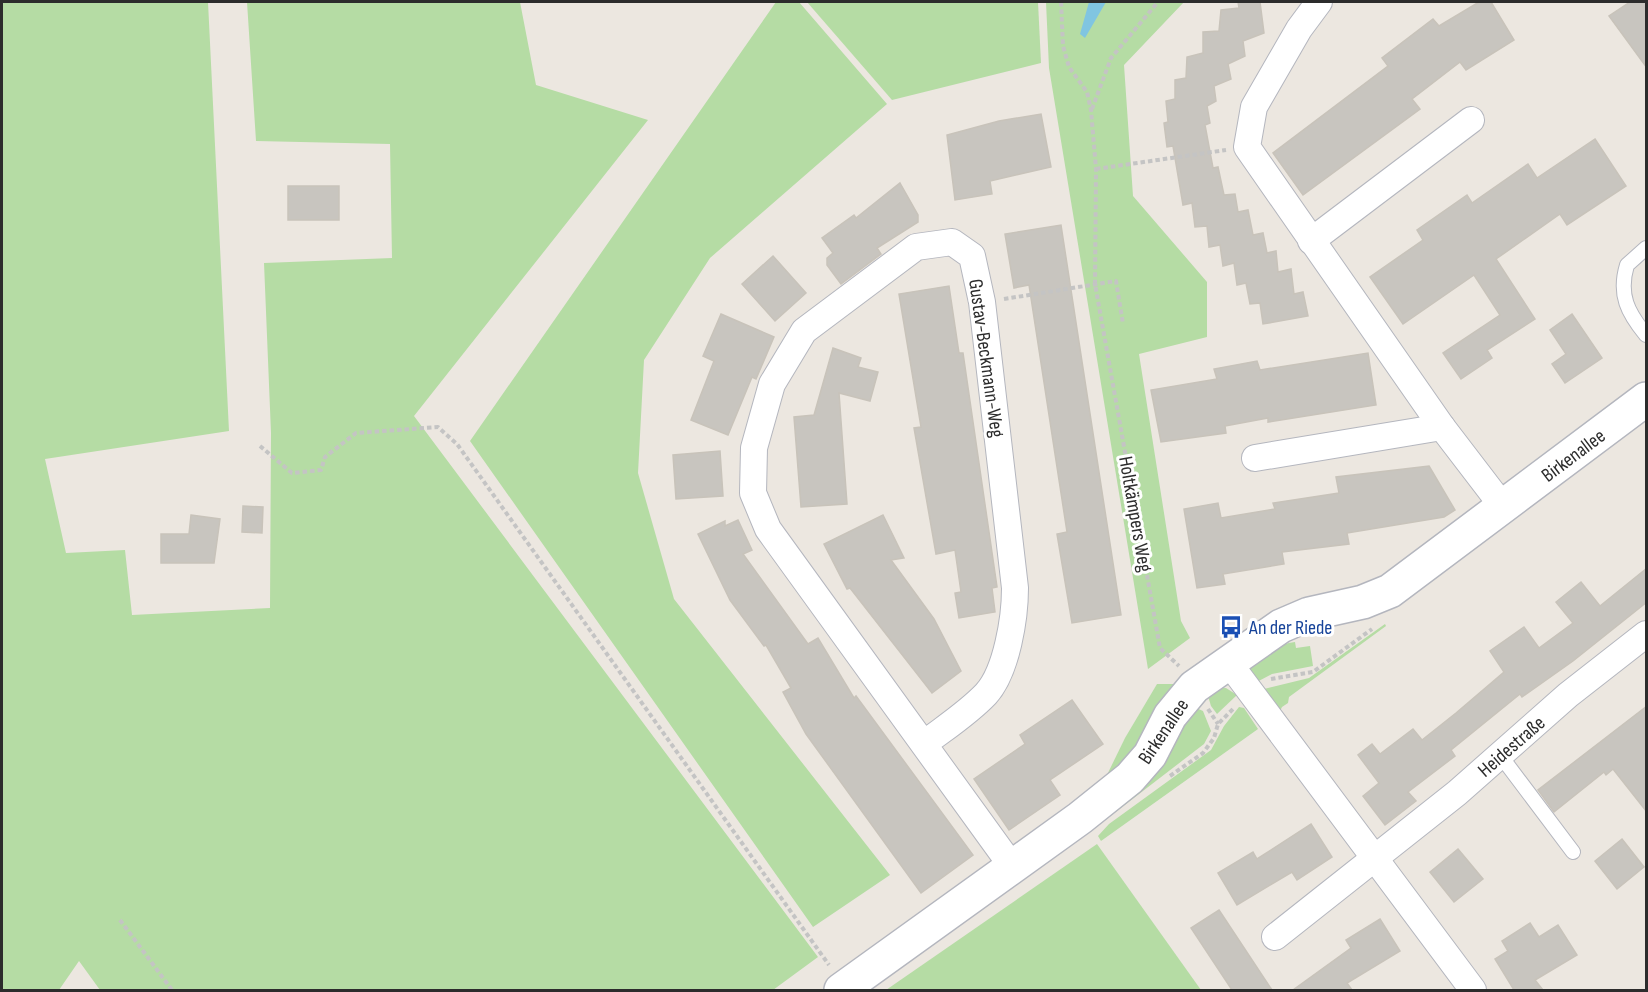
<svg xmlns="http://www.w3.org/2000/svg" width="1648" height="992" font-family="'Sofia Sans Condensed',sans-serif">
<rect width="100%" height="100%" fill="#ece7e0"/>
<g fill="#b5dca4">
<polygon points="2,2 208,2 229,431 45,459 66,553 125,550 132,615 270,608 271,433 264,263 392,258 390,144 256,141 247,2 520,2 536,85 648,120 414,416 818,957 773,990 100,990 79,961 59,990 2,990"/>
<polygon points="776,2 799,2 887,104 710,258 644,360 638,473 674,599 890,875 813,927 470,441"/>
<polygon points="807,2 1038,2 1041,63 892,100"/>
<polygon points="1046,2 1184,2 1124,65 1133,196 1207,282 1207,337 1139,354 1181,621 1190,638 1148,669 1049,68"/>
<polygon points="1385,624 1386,626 1289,697 1288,703 1282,707 1278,715 1264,689 1309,678"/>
<path d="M1295,642L1296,648L1310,646L1313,666L1272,674L1253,684L1249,670C1258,655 1278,644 1295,642Z"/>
<polygon points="1157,684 1174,684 1135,753 1106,777 1125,738"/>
<polygon points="1219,688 1226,688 1237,695 1217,714 1211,706 1208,696"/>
<polygon points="1194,707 1203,711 1211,731 1204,744 1100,824 1095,824"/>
<polygon points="1239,707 1244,708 1258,729 1101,841 1098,836 1109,824 1211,750 1224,726"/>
<polygon points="1097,844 1201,990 886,990"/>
</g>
<polygon fill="#80c5e1" points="1089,2 1106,2 1085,38 1080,34"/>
<g fill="#c8c5bf" stroke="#c8c3ba" stroke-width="1.5">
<polygon points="1238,2 1260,2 1264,33 1243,41 1245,56 1228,64 1231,79 1214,86 1216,101 1207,106 1210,123 1205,125 1213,168 1218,167 1224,195 1235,194 1238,212 1248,210 1253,235 1263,233 1267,253 1276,251 1278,272 1291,269 1294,294 1303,292 1308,316 1263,324 1260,303 1250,304 1246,283 1237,285 1234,263 1223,266 1220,245 1209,247 1207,226 1195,227 1192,203 1183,205 1173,146 1167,147 1164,123 1168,122 1166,101 1175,99 1175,80 1186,78 1187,57 1203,53 1203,32 1219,31 1221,10 1239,8"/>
<polygon points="1479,2 1491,2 1514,40 1466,70 1460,62 1412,99 1420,109 1303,195 1273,153 1388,66 1382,58 1433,19 1439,26"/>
<polygon points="1630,2 1647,2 1647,68 1609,16"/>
<polygon points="1041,114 1051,167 990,181 992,194 955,200 947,135 999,121"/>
<polygon points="1595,139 1626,186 1567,225 1560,214 1496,259 1535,319 1487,350 1492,358 1461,379 1443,353 1500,315 1474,275 1403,324 1370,277 1423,240 1417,230 1467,195 1472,203 1528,164 1537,178"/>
<polygon points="900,183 918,215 918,222 877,248 881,254 841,284 827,265 827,258 833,253 822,238 854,215 856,218"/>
<rect x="288" y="186" width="51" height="34"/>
<polygon points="1061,225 1121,615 1072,623 1057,534 1067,532 1029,285 1014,288 1005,234"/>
<polygon points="773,256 806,293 775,321 742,284"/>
<polygon points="949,286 959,353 963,353 997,587 992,588 995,612 959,618 955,593 961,592 955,550 936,554 914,428 921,427 899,294"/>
<polygon points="721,314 774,337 756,379 752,377 728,435 691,420 714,361 703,356"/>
<polygon points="1572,314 1602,358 1565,383 1552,364 1566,354 1550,330"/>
<polygon points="833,348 861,358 858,367 878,372 870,401 839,393 847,504 801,507 794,417 814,415"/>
<polygon points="1368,353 1376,405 1268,422 1268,418 1225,426 1226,433 1161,442 1151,390 1217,379 1214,369 1257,361 1260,370"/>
<polygon points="720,451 723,496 676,499 673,455"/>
<polygon points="1429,466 1455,510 1444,517 1347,533 1349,544 1282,552 1284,564 1223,574 1225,584 1197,588 1184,509 1218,503 1221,518 1275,509 1273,503 1339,493 1336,477"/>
<polygon points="243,506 263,507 262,533 242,532"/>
<polygon points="191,515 220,519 214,563 161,563 161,534 189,534"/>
<polygon points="883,515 904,558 891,560 934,619 961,671 932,693 850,588 847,589 824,544"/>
<polygon points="738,520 752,550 743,554 808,644 818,638 854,698 856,696 973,855 921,893 806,734 783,692 791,688 766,645 764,646 730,600 698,534 725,521 725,526"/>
<polygon points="1647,568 1647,602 1573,661 1522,697 1520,694 1451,750 1455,756 1408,792 1416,801 1385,825 1363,796 1379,783 1358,755 1372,744 1380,754 1413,729 1422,740 1456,713 1504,672 1490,651 1524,627 1539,648 1573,623 1556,602 1581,582 1600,606"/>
<polygon points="1072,700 1103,744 1050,780 1060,795 1009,830 974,779 1025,744 1020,735"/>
<polygon points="1647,706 1647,812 1613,769 1606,775 1604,772 1554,812 1538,790"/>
<polygon points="1311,824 1332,857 1297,880 1292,872 1237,905 1218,873 1253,852 1257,859"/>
<polygon points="1622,839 1644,867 1617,889 1595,861"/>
<polygon points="1458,849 1483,879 1454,902 1430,872"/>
<polygon points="1219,910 1272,990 1232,990 1191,928"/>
<polygon points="1380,919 1400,951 1347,983 1352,990 1293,990 1351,948 1346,940"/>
<polygon points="1530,923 1539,937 1558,925 1577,955 1535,980 1543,990 1514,990 1495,959 1508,951 1502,941"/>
</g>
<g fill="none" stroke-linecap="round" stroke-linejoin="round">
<g stroke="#b4b6be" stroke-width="16">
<g id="lane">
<path d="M1646,248L1627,265C1618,295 1628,313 1646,335"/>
<polyline points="1500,755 1573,852"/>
</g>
</g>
<g stroke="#b4b6be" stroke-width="28">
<g id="street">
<polyline points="1319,2 1299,29 1254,107 1247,147 1442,427 1504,508"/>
<polyline points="1311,241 1471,120"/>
<polyline points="1255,458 1442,427"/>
<polyline points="1229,663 1473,990"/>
<path d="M925,743C946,727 968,713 986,694C1007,671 1015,617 1015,588L982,302L972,256L952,242L916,247L804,331L772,384L754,448L753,493L768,529L1011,865"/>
<polyline points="1275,937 1457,793 1568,695 1646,634"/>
</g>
</g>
<g stroke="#b4b6be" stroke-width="36">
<polyline id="secondary" points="841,990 1080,818 1130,778 1150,755 1170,716 1194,687 1281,626 1309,614 1363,602 1390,591 1646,399"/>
</g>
<g stroke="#c4c4c4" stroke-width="4" stroke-dasharray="4.5 3" stroke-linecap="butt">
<polyline points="1061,2 1063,46 1069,67 1087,92 1091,110 1096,169 1095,284 1160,648 1179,666"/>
<polyline points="1092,109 1111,58 1158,2"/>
<polyline points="1096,169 1226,150"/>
<polyline points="1004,299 1116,281 1123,324"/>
<polyline points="260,446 292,473 321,470 325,457 356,433 438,427 457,444 829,965"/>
<polyline points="1271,679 1313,672 1372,629"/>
<polyline points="1208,709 1218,724"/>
<polyline points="1170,776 1203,753 1214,738 1218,724 1235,707"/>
<polyline points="120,920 172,990"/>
</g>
<use href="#lane" stroke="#fff" stroke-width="14"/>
<use href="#street" stroke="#fff" stroke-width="26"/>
<use href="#secondary" stroke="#fff" stroke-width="33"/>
</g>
<defs>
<g id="bus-bare" transform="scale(1.8)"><path d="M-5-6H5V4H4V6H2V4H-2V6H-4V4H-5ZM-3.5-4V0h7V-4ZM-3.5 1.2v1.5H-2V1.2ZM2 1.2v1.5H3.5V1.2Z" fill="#1a4fb4" stroke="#fff" stroke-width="2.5" paint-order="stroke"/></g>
</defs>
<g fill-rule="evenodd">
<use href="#bus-bare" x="1231" y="627"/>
</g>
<g text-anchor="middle" stroke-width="6" stroke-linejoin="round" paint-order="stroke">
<g font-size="20" fill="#2c2c2c" stroke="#fff">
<text transform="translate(987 358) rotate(82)" y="7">Gustav-Beckmann-Weg</text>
<text transform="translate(1573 455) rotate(-37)" y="7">Birkenallee</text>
<text transform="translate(1136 514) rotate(80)" y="7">Holtkämpers Weg</text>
<text transform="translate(1163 731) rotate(-56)" y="7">Birkenallee</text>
<text transform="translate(1511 746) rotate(-41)" y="7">Heidestraße</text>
</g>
<g font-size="20" fill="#164399" stroke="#fff" text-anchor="start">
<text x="1249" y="634">An der Riede</text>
</g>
</g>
<rect width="1648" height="992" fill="none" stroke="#2c2c2c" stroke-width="6"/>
</svg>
